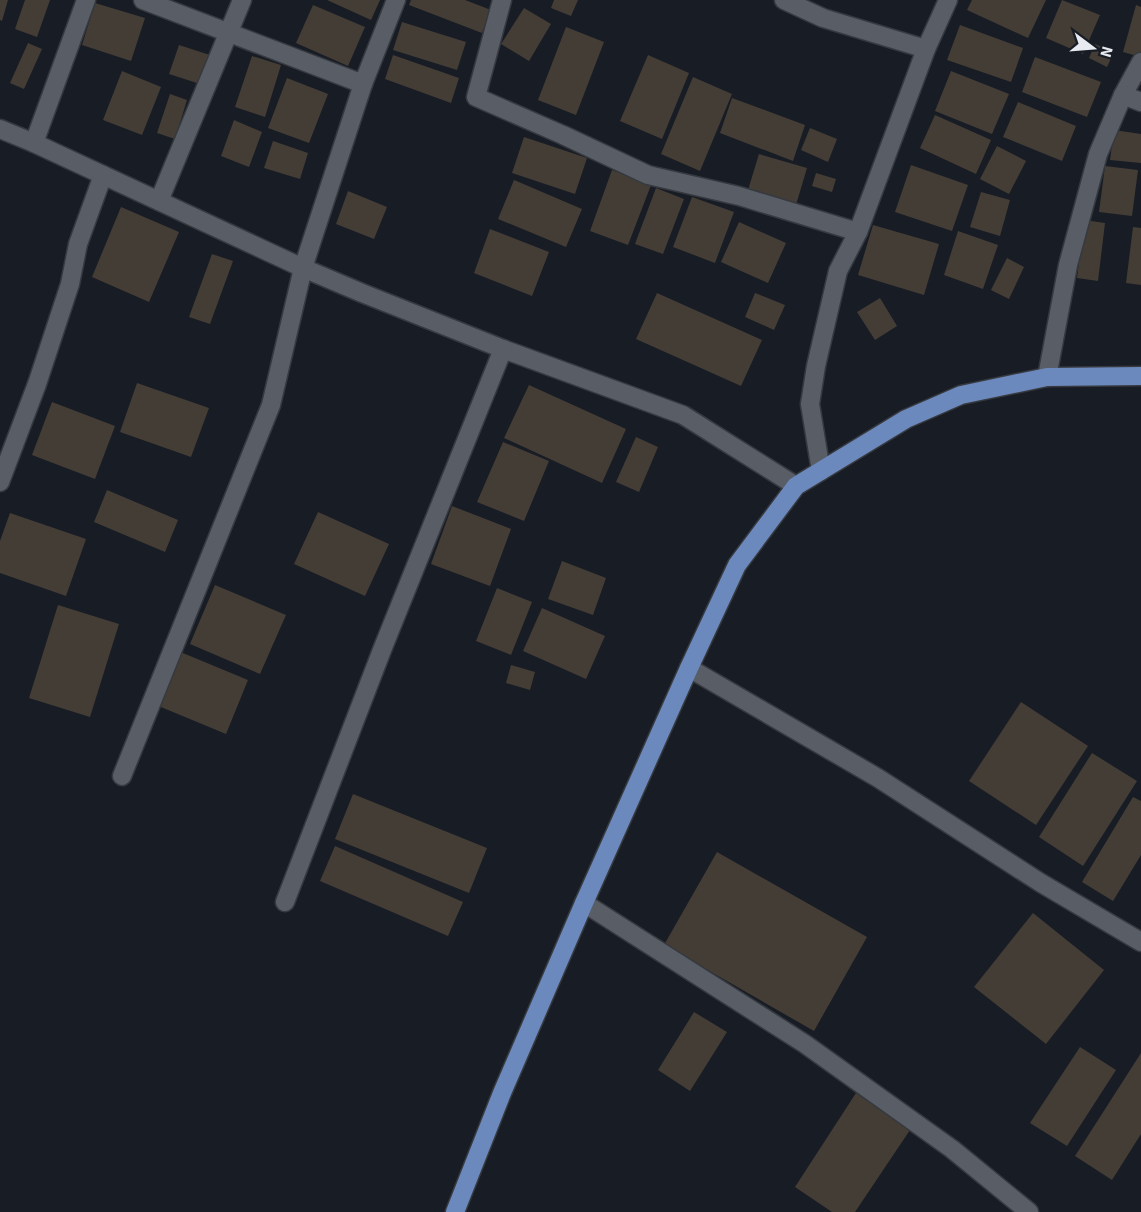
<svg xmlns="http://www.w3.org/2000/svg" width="1141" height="1212" font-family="'Source Sans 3',sans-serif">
<rect width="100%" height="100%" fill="#181c24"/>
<g fill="#443d36">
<polygon points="0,0 8,0 2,21 0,20"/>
<polygon points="25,0 50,0 37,37 15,29"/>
<polygon points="327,0 380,0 371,20"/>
<polygon points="411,0 465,0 491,10 482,33 409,5"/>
<polygon points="554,0 578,0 571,16 551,8"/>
<polygon points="972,0 1046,0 1028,38 967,10"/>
<polygon points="1062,0 1100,15 1083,54 1046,38"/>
<polygon points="95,3 145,18 131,61 82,45"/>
<polygon points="313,5 365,27 348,66 296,43"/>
<polygon points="1136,5 1141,7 1141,57 1123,52"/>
<polygon points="524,8 551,24 529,61 501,44"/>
<polygon points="402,22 466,42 457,70 393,50"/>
<polygon points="960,25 1023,48 1011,82 947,60"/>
<polygon points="566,27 604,42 576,115 538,100"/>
<polygon points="28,43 42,49 24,89 10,83"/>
<polygon points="1095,44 1114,52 1107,67 1089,58"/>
<polygon points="179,45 213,56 203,85 169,74"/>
<polygon points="393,55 459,78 451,103 385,79"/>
<polygon points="648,55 689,73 662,139 620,121"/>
<polygon points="252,56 281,65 265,117 235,107"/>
<polygon points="1035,57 1101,82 1087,117 1022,92"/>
<polygon points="122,71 161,87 142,135 103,120"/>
<polygon points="951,71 1009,94 992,134 935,111"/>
<polygon points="693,77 732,94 700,171 661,154"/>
<polygon points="287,78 328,94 309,143 268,128"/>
<polygon points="170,94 187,100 175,139 157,133"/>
<polygon points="732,98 805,125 793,161 720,133"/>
<polygon points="1018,102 1076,126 1062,161 1003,137"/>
<polygon points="935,115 991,140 976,174 920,148"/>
<polygon points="234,120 262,132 249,167 221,156"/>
<polygon points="810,128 837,139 828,162 801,150"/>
<polygon points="1114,130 1141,134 1141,163 1110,160"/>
<polygon points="524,137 587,158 575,194 512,173"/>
<polygon points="273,141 308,153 300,179 264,168"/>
<polygon points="997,146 1026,161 1009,194 980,179"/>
<polygon points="759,154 807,168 796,205 748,190"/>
<polygon points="911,165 968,185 952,231 895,212"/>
<polygon points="1105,166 1138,170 1132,216 1099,212"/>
<polygon points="612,170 651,185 628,245 590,231"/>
<polygon points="816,173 836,179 832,192 812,186"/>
<polygon points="514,180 582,209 566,247 498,219"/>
<polygon points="656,188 684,199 663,254 635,244"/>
<polygon points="348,191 387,207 374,239 336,224"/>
<polygon points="981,192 1010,200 1000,236 970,227"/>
<polygon points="692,197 734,212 715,263 673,247"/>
<polygon points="121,207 179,232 149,302 92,277"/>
<polygon points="1084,220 1105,223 1098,281 1077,278"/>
<polygon points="739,222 786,243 768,283 721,262"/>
<polygon points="873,225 939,244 924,295 858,275"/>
<polygon points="1133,227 1141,228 1141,285 1126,283"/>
<polygon points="490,229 549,252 532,296 474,273"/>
<polygon points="958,231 998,245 983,289 944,275"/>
<polygon points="212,254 233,261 210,324 189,317"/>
<polygon points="1007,258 1024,267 1009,299 991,290"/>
<polygon points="657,293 762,340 741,386 636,339"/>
<polygon points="755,293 785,305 774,330 745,317"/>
<polygon points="880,298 897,326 875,340 857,312"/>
<polygon points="137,383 209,408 191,457 120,432"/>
<polygon points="529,385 626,429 602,483 504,438"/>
<polygon points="52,402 115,426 95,479 32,455"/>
<polygon points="636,437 658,447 639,492 616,482"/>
<polygon points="503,442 549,461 524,521 477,502"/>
<polygon points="107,490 178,520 165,552 94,522"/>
<polygon points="452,506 511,529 490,586 431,564"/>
<polygon points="318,512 389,544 365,596 294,564"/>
<polygon points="10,513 86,539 66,596 0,573 0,541"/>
<polygon points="562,561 606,578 593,615 548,599"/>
<polygon points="215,585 286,615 260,674 190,644"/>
<polygon points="497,588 532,602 511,655 476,641"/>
<polygon points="58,605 119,624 90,717 29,698"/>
<polygon points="542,608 605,636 586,679 523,651"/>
<polygon points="178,651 248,680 226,734 156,705"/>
<polygon points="511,665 535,672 530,690 506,683"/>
<polygon points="1021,702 1088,746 1036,825 969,781"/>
<polygon points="1092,753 1137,781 1083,866 1039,837"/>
<polygon points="353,794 487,848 469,893 335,839"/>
<polygon points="1133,797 1141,801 1141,855 1113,901 1082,882"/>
<polygon points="335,846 463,902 448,936 320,881"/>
<polygon points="717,852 867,937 814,1031 664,945"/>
<polygon points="1033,913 1104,970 1046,1044 974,987"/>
<polygon points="694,1012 727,1032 690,1091 658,1070"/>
<polygon points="1080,1047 1116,1070 1067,1146 1030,1123"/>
<polygon points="1141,1053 1141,1134 1112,1180 1075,1156"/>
<polygon points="856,1093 910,1130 855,1212 832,1212 795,1187"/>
</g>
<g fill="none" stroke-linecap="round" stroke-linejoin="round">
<g stroke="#36393f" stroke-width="21">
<g id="street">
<polyline points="143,0 363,84"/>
<polyline points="502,0 476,97 563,135 648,175 739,196 858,232"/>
<polyline points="784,0 823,18 926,49"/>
<polyline points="1123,95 1141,62"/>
<polyline points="0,129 34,143 303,268 362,293 503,349 683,415 796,486"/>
<polyline points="34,143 86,0"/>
<polyline points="159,201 242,0"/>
<polyline points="1047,377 1068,265 1098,154 1123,95 1141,102"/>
<polyline points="821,471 810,404 816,366 838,271 858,232 926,49 948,0"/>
<polyline points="0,482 37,384 70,284 78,244 103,175"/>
<polyline points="689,668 878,778 1041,883 1141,942"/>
<polyline points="122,776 271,405 303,268 363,84 396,0"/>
<polyline points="285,902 382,650 503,349"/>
<polyline points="584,903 805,1044 952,1149 1029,1212"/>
</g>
</g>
<g stroke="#36393f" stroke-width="21">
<polyline id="primary" points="455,1212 502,1093 584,903 689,668 737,565 796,486 906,419 961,395 1047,377 1141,376"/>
</g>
<use href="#street" stroke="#585d66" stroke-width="18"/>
<use href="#primary" stroke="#6b89bc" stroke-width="18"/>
</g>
<g transform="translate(1093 48) rotate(106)" stroke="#181c24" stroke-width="4.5" paint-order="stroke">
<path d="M0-4.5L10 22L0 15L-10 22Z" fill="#e7eaf0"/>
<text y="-9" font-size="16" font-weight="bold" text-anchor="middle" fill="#e7eaf0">N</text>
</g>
</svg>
